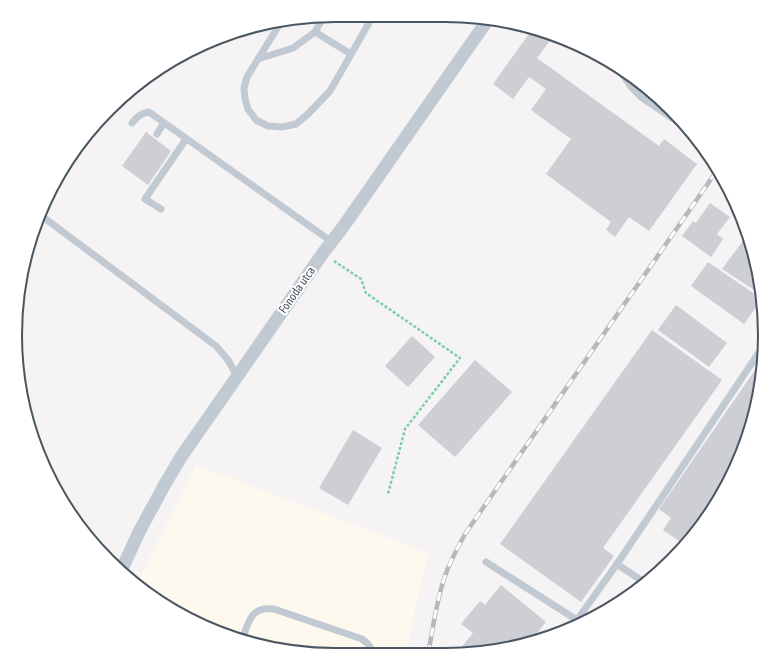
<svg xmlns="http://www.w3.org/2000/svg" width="780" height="670" font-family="'Asap Condensed',sans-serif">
<rect width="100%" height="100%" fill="#f5f3f3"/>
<polygon fill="#fdf9ef" points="196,465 428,553 405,655 335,655 273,649 213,631 157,601 137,584"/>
<g fill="#cdcfd5">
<polygon points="531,31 552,38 537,58 659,146 664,139 697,164 649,231 629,217 615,237 606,230 611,222 546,174 571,139 531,110 546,89 529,77 513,99 493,84"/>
<polygon points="146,132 171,151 148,185 122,166"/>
<polygon points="710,203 730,217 717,234 723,239 711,257 682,236 693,221 696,223"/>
<polygon points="748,234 762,293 762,295 722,269"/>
<polygon points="708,262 762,299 744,324 691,286"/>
<polygon points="676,305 727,343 709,367 658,330"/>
<polygon points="652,330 722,380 603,548 614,556 581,602 500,544"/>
<polygon points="412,336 435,357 408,387 385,366"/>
<polygon points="764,357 754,418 732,476 699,530 693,536 688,533 682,543 663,530 671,518 659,509"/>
<polygon points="475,360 512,392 455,457 418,425"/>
<polygon points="353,430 382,448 348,505 319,488"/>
<polygon points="501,585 546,622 533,638 535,640 465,654 459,650 473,633 461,624 480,601 485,605"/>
</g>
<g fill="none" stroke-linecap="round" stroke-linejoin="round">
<polyline stroke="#7ad0a6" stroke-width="2.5" stroke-dasharray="3 2" stroke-linecap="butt" points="334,261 361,279 366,293 460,358 405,429 388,494"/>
<g stroke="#c1cad2" stroke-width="7">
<polyline points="324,16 315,32 293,48 258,59 247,77 244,88 245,99 248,109 256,120 268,126 282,127 296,124 308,114 330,91 373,16"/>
<polyline points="315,32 351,54"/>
<polyline points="258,59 281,22"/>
<polyline points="621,69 623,75 632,88 641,97 690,130"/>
<path d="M132,123C137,117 141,113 149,112L204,151L332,242"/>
<polyline points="157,134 164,123"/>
<polyline points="161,209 145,199 186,139"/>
<polyline points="39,214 216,346 228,360 237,376"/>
<polyline points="486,562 577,620"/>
<polyline points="617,564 645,583"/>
<polyline points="572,627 617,564 764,345"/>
<path d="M242,640C249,622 250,606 274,609L362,639L368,644L375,655"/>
</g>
<polyline stroke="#c1cad2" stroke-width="13" points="121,571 139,532 165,484 181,457 323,253 343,227 489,18"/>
<g stroke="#b5b8bd" stroke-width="4.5">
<path id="rail" d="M428,654C433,629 436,603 444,579C449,563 457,549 465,534L718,169"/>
</g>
<use href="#rail" stroke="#fff" stroke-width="3" stroke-dasharray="9" stroke-linecap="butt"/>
</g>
<g text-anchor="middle" stroke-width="4" stroke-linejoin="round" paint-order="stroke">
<g font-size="12" fill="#4a5661" stroke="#fff">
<text transform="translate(297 290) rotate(-55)" y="4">Fonoda utca</text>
</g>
</g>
<path d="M0 0H780V670H0ZM335 22H445A313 313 0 0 1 758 335V335A313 313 0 0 1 445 648H335A313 313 0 0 1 22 335V335A313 313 0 0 1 335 22Z" fill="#fff" fill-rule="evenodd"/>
<path fill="none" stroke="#4a5661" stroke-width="2" d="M335 22H445A313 313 0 0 1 758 335V335A313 313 0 0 1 445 648H335A313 313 0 0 1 22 335V335A313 313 0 0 1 335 22Z"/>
</svg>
